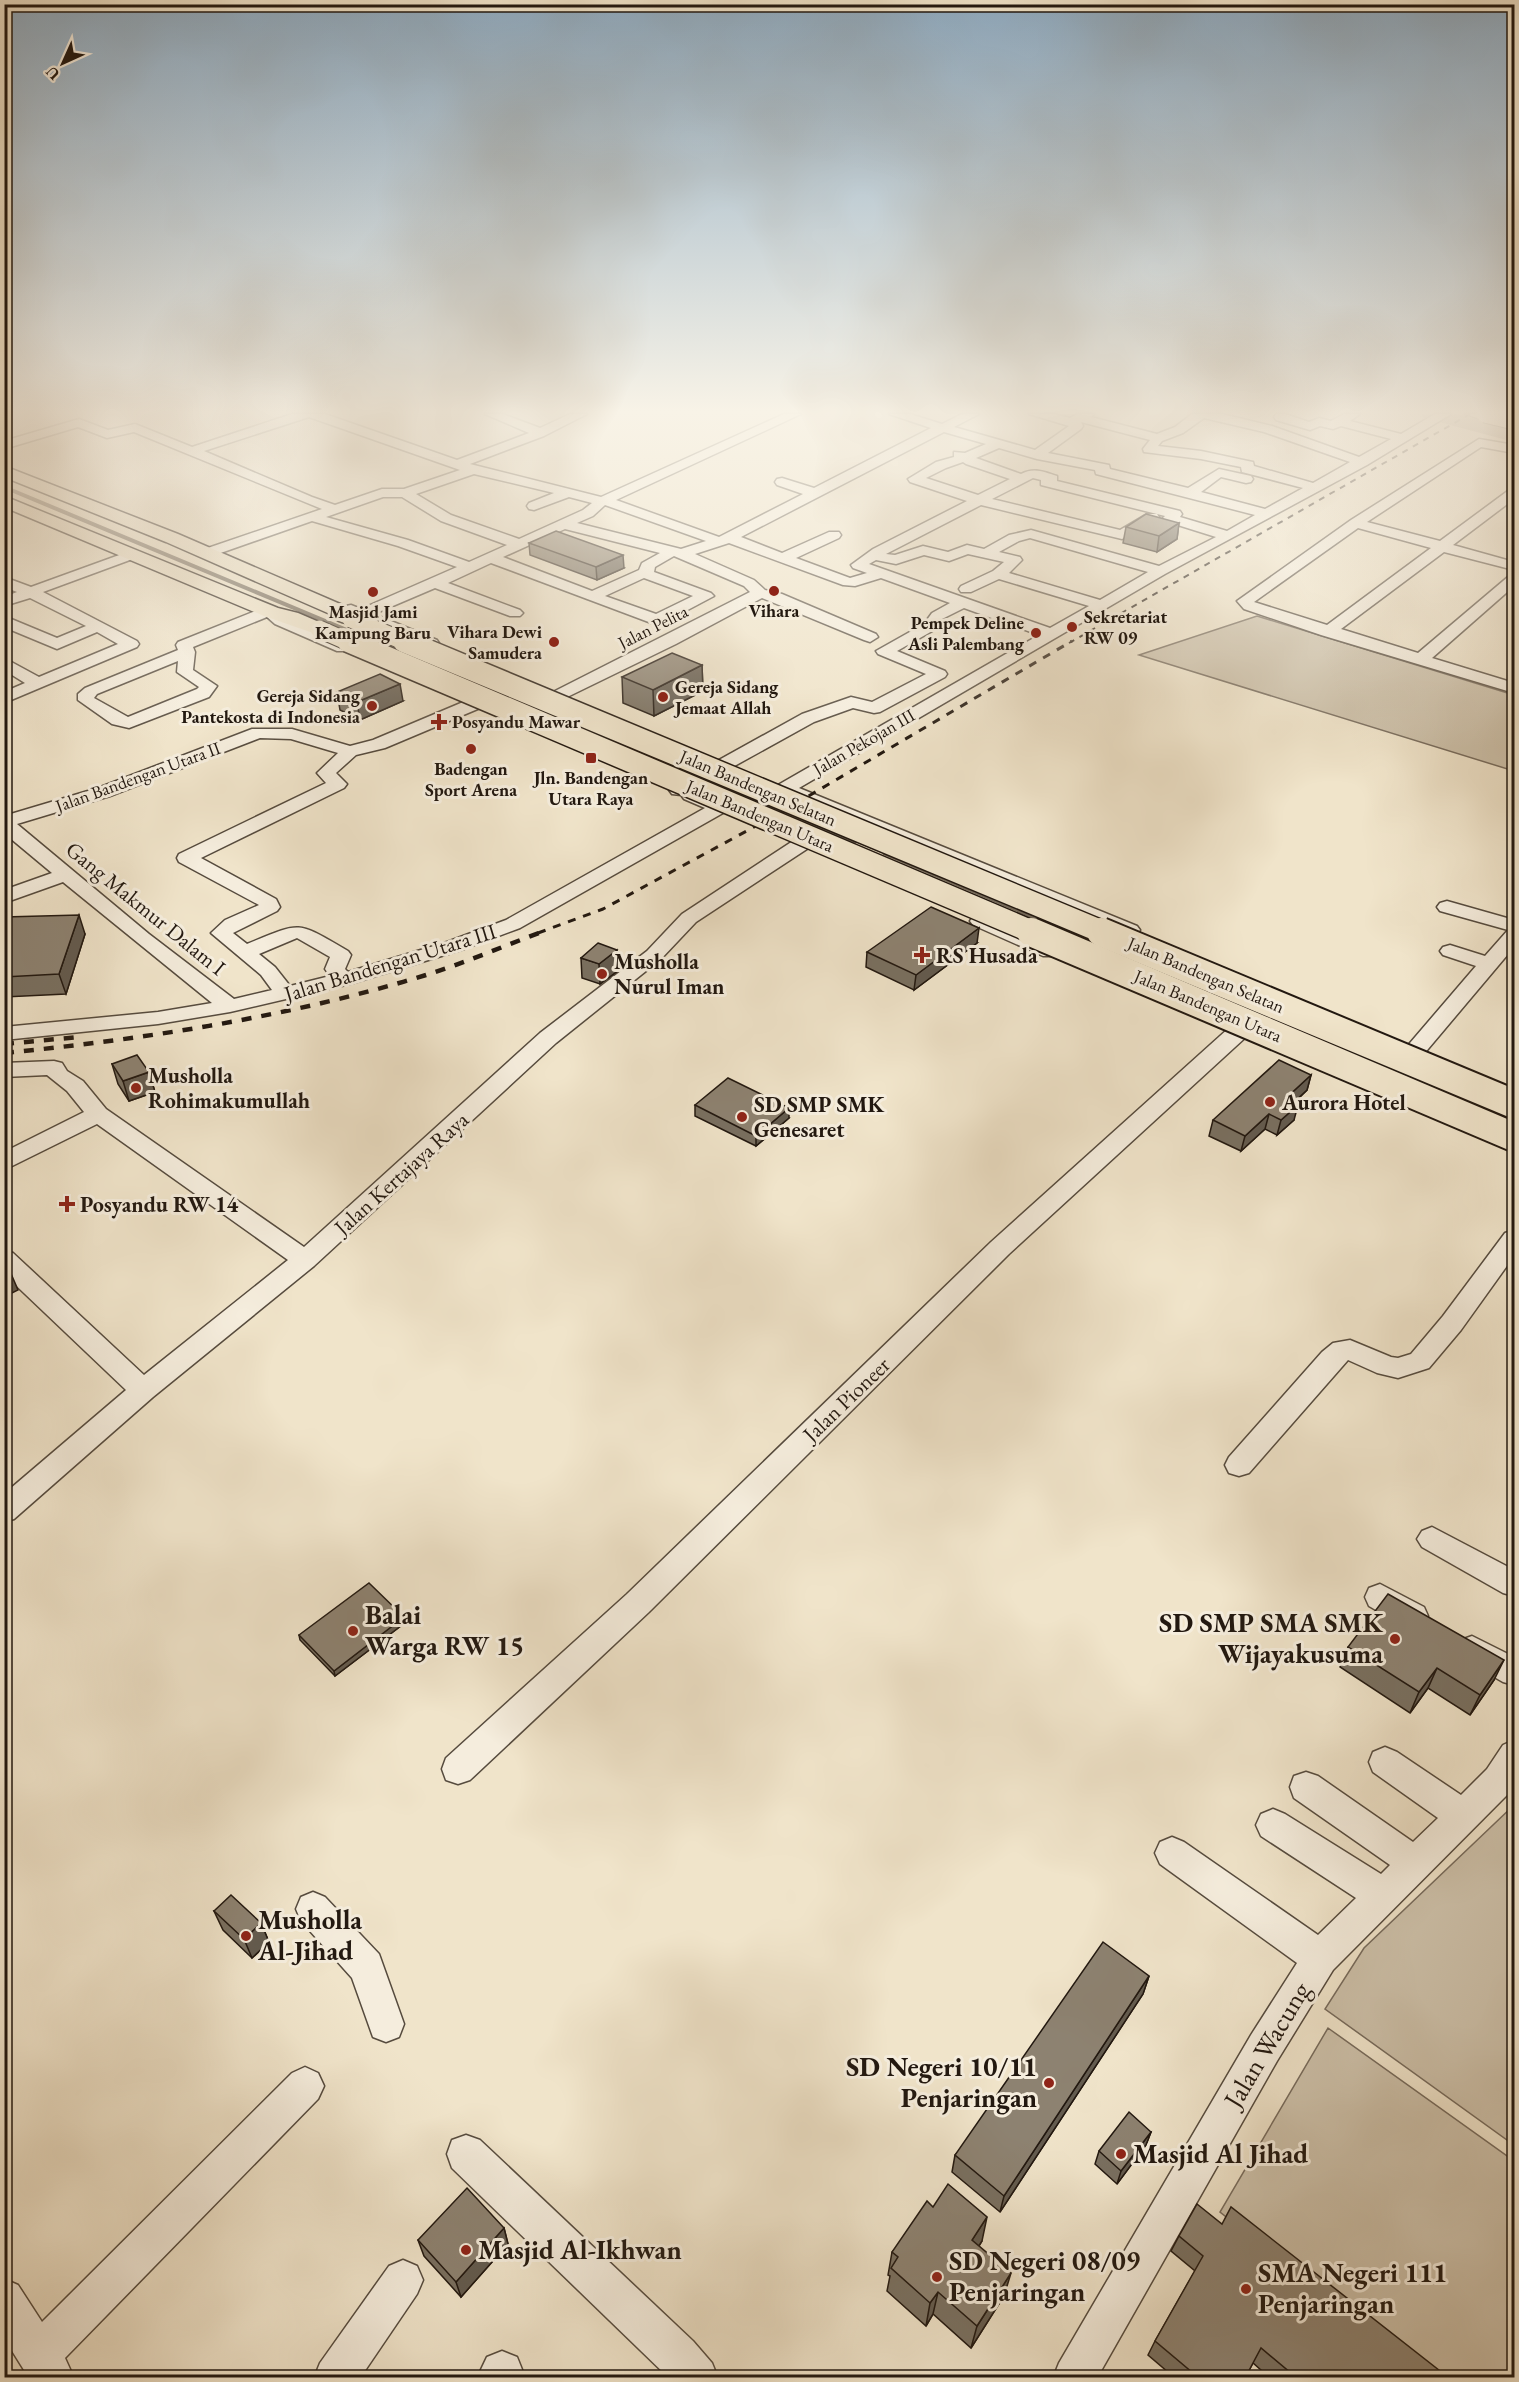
<svg xmlns="http://www.w3.org/2000/svg" width="1519" height="2382" font-family="'EB Garamond',serif">
<rect width="100%" height="100%" fill="#f0e4ca"/>
<filter id="stains"><feTurbulence type="fractalNoise" baseFrequency=".00333" numOctaves="4"/><feColorMatrix values="0 0 0 0 .2 0 0 0 0 .09 0 0 0 0 .02 0 0 0 .5 -.17"/></filter>
<radialGradient id="worn" r=".72"><stop offset=".6" stop-color="#630" stop-opacity="0"/><stop offset="1" stop-color="#630" stop-opacity=".3"/></radialGradient>
<g fill="#cdc1aa" stroke="#786c5d" stroke-width="1.5">
<polygon points="1257,616 1514,695 1514,771 1139,655"/>
<polygon points="1514,1805 1514,2145 1325,2009 1364,1948"/>
<polygon points="1328,2028 1514,2161 1514,2377 1428,2377 1220,2212"/>
</g>
<g fill="none" stroke-linecap="round" stroke-linejoin="round">
<polyline stroke="#74695a" stroke-width="4" points="4,487 354,633"/>
<g stroke="#74695a" stroke-width="5">
<polyline points="657,760 855,841"/>
<polyline points="885,853 1073,933"/>
</g>
<g stroke="#74695a" stroke-width="7">
<polyline points="1069,932 1098,944"/>
<polyline points="1343,1048 1514,1121"/>
</g>
<polygon fill="#aa9f8b" fill-rule="evenodd" points="1421,414 1457,414 1514,430 1514,442 1424,418"/>
<g stroke="#564b3e" stroke-width="3">
<g id="minor">
<path d="M292,414H325L457,460L529,433L485,414H503L540,428L570,414H587L544,436L470,464L601,497L784,414H801L616,500L719,537L803,494L777,485L775,482L777,479L782,478L814,488L931,428L889,414H910L942,424L962,414H979L954,427L1035,450L1069,426L1029,414H1054L1070,418L1077,414H1094L1091,417L1157,434L1175,427L1192,414H1222L1272,426L1359,457L1391,439L1341,426L1333,429L1320,426L1310,430L1276,420L1274,417L1276,414H1285L1309,422L1319,418L1331,421L1344,414H1360L1350,421L1401,434L1435,414H1451L1367,465L1165,574L799,788L1137,926L1140,930L1137,934H1123L778,793L775,789L778,785L1039,635L964,608L942,619L934,630L897,651L945,671L947,674L945,677L880,712L874,713L853,708L814,722L691,790L719,801L726,809L723,813L520,928L461,950L350,984L230,1012L158,1024L4,1040V1027L158,1012L212,1003L63,882L4,903V890L52,873L4,833V816L98,788L252,729H292L350,746L373,740L468,700H480L482,704L480,708L385,748L356,755L336,773L347,784L344,788L201,858L276,899L280,907L277,911L233,933L247,944C303,921 296,921 348,951L351,955L345,969L348,972L447,942L506,920L705,808L684,799L681,795L672,794L669,790L672,786L802,714L851,697L872,702L926,674L878,654L876,651L924,624L932,613L950,603L881,578L855,586L843,585L729,543L695,554L754,580L765,590L782,594L876,634L878,637L870,642L864,640L762,598L676,644L559,701L553,700L551,696L553,692L750,592L744,586L674,556L655,567L654,572L711,593L714,596L665,622L654,624L491,563L448,583L520,610L523,613L520,616H510L435,588L374,614L437,640L439,643L437,646L431,648L349,615L340,616L332,611L335,608L351,605L361,609L457,567L398,546L312,521L212,556H202L200,553L202,550L322,509L134,432L107,438L78,427L4,449V441L79,419L108,430L135,424L192,447ZM309,417L460,470L404,489H382L335,505L312,497L204,451ZM1204,418L1264,432L1350,462L1313,483L1254,466L1253,462L1248,461L1201,451L1158,446L1162,441L1183,433ZM1081,422L1150,440L1143,449L1144,452L1201,459L1241,467L1242,472L1303,488L1265,509L1201,492L1221,477L1246,483L1251,482L1253,479L1251,476L1219,469L1188,488L1110,469L1109,465L1048,453L1081,429L1083,426ZM944,432L986,444L965,453L954,452V457L936,462L908,479L910,482L967,501L873,549L851,565L853,568L867,573L850,578L796,558L839,538L841,535L839,532H829L782,553L741,537ZM999,448L1037,459L1095,470L1096,474L1255,515L1227,531L1180,517L1182,514L1180,511L1057,481V476C1044,472 1034,467 1021,474L976,458ZM963,462L966,464L1010,479L978,495L926,478L946,468ZM474,474L554,493L529,503L527,506L529,509L534,510L569,497L592,503L583,510L519,539L451,515L416,494ZM1033,478L1041,480V485L1165,516L1163,518L1165,521L1216,537L1159,566L1031,530L1009,535L984,549L967,545L948,552L923,546L895,555L886,554L981,505L1122,539L1159,517L1157,514H1147L1120,530L992,499ZM383,497H402L441,521L507,545L469,562L408,540L326,517ZM605,505L706,541L681,549L577,523L593,516ZM565,529L660,553L642,563L639,570L592,591L503,557ZM1030,538L1148,572L1100,600L1009,573L1022,560L1020,557L999,552L1019,541ZM968,554L1004,562L993,571L961,586L959,589L961,592H971L999,579L1089,606L1050,628L869,564L876,560L896,564L924,555L949,561ZM644,578L693,596L656,614L605,596ZM260,738L291,739L338,753L317,773L326,783L179,854L177,858L179,862L259,905L225,920L211,933L261,975L272,990L234,999L149,934L17,824L110,796ZM297,938L330,957L325,969L330,976L290,986L275,967L259,954Z"/>
<polygon points="1465,414 1487,414 1513,421 1514,425 1509,428"/>
<path d="M1479,439L1514,445V453L1481,447L1367,522L1440,541L1509,490L1514,489V499L1453,545L1514,562V570L1444,552L1341,629L1418,653L1509,576L1514,575V586L1432,658L1514,683V693L1321,635L1244,609L1237,601L1351,520ZM1358,528L1431,548L1327,625L1254,602Z"/>
<polygon points="133,550 140,554 138,557 43,592 137,641 139,644 137,647 4,703 4,692 25,683 4,670 4,658 39,677 118,644 97,632 57,649 4,627 4,616 57,638 86,626 30,598 4,606 4,597 17,592 4,587 4,577 31,587"/>
<path d="M268,606L276,609L285,618L349,645L351,648L349,651H337L275,624L267,617L193,647L195,652L193,670L217,686L209,697L129,728L112,724L78,700V694L85,688L178,650L176,645L178,642ZM178,661L177,672L199,687L197,689L128,717L94,698L97,694Z"/>
<polygon points="803,837 810,839 812,843 810,847 696,922 661,959 556,1043 314,1266 153,1397 14,1519 4,1522 4,1494 126,1390 4,1274 4,1250 13,1253 144,1375 288,1260 97,1124 4,1170 4,1152 84,1112 67,1091 47,1075 4,1077 4,1063 54,1061 62,1063 67,1071 83,1081 106,1109 304,1247 540,1033 647,951 682,914 796,839"/>
<polygon points="1447,901 1514,920 1514,947 1423,1055 1415,1057 1407,1055 1404,1050 1476,966 1443,955 1440,951 1443,947 1450,945 1485,956 1508,930 1440,911 1437,907 1440,903"/>
<polygon points="980,915 1057,948 1060,952 1057,956 1043,956 973,925 970,921 973,917"/>
<polygon points="1238,1025 1246,1027 1249,1032 1246,1037 1009,1254 649,1612 470,1780 458,1784 446,1780 442,1769 446,1758 627,1594 991,1242 1230,1027"/>
<polygon points="1514,1230 1514,1256 1461,1330 1429,1368 1398,1378 1377,1373 1348,1360 1249,1473 1239,1476 1229,1473 1225,1465 1229,1457 1322,1352 1333,1343 1350,1340 1391,1357 1398,1358 1411,1354 1443,1316 1505,1233"/>
<polygon points="1432,1527 1514,1570 1514,1596 1503,1593 1422,1547 1417,1539 1422,1531"/>
<polygon points="1380,1584 1424,1607 1428,1616 1424,1625 1413,1629 1402,1625 1369,1606 1365,1597 1369,1588"/>
<polygon points="1472,1636 1514,1657 1514,1685 1503,1682 1461,1658 1457,1649 1461,1640"/>
<polygon points="1514,1740 1514,1784 1511,1791 1333,1970 1277,2061 1097,2378 1053,2378 1059,2363 1251,2035 1297,1963 1160,1864 1155,1853 1160,1842 1172,1837 1184,1842 1318,1935 1356,1898 1261,1836 1256,1825 1261,1814 1273,1809 1285,1814 1381,1874 1390,1865 1294,1798 1290,1787 1294,1776 1306,1772 1318,1776 1413,1842 1438,1818 1373,1772 1369,1762 1373,1752 1385,1747 1397,1752 1461,1795 1487,1769 1503,1745"/>
<polygon points="313,1892 325,1897 379,1954 404,2024 399,2037 386,2042 373,2037 352,1978 301,1921 296,1909 301,1897"/>
<polygon points="305,2067 318,2073 324,2086 318,2099 65,2358 74,2378 29,2378 4,2338 4,2279 18,2285 42,2322 292,2073"/>
<polygon points="466,2135 480,2140 693,2341 712,2363 718,2378 669,2378 452,2168 447,2154 452,2140"/>
<polygon points="403,2260 417,2266 423,2280 417,2294 360,2378 314,2378 320,2363 389,2266"/>
<polygon points="502,2351 517,2357 523,2372 521,2378 477,2378 487,2357"/>
</g>
</g>
<g stroke="#221810" stroke-width="3">
<g id="major">
<path d="M4,466L178,534L347,607L361,619L358,623C348,625 336,622 330,614L166,542L4,477Z"/>
<polygon points="4,496 278,608 298,613 326,625 329,629 326,633 319,635 264,616 4,507"/>
</g>
</g>
<use href="#minor" fill="#f5eddd" fill-rule="evenodd"/>
<use href="#major" fill="#f0e4ca" fill-rule="evenodd"/>
<polyline stroke="#221810" stroke-width="2" stroke-dasharray="6 6" stroke-linecap="butt" points="1069,643 1470,414"/>
<polyline stroke="#221810" stroke-width="3" stroke-dasharray="8 8" stroke-linecap="butt" points="538,933 603,909 778,814 1072,641"/>
<g stroke="#221810" stroke-width="4.5" stroke-dasharray="10 10" stroke-linecap="butt">
<polyline points="4,1044 79,1037"/>
<path d="M4,1053C146,1039 289,1017 426,975C465,963 503,946 542,932"/>
</g>
<g stroke="#221810" stroke-width="19" stroke-linecap="butt">
<g id="major-bridge-far2">
<polyline points="1485,414 1514,421"/>
<polyline points="351,619 408,643"/>
<polyline points="319,629 351,643"/>
</g>
</g>
<g stroke="#221810" stroke-width="25" stroke-linecap="butt">
<g id="major-bridge-far1">
<polyline points="348,641 1035,933"/>
<polyline points="404,641 1105,933"/>
</g>
</g>
<g stroke="#221810" stroke-width="32" stroke-linecap="butt">
<g id="major-bridge">
<polyline points="1031,932 1514,1137"/>
<polyline points="1101,932 1514,1104"/>
</g>
</g>
<use href="#major-bridge-far2" stroke="#f0e4ca" stroke-width="17"/>
<use href="#major-bridge-far1" stroke="#f0e4ca" stroke-width="22"/>
<use href="#major-bridge" stroke="#f0e4ca" stroke-width="28"/>
</g>
<g fill="#797061" stroke="#221810" stroke-width="1.5">
<polygon points="1179,523 1177,539 1157,552 1123,543 1126,527"/>
<polygon points="529,543 624,568 597,580 530,555"/>
<polygon points="702,665 703,691 654,716 623,703 622,677"/>
<polygon points="337,692 403,701 360,720 340,710"/>
<polygon points="4,917 85,934 66,994 4,997"/>
<polygon points="977,943 914,990 866,967 867,952"/>
<polygon points="581,958 619,970 600,984 582,978"/>
<polygon points="112,1064 149,1072 155,1092 129,1101 118,1084"/>
<polygon points="1311,1075 1307,1090 1294,1103 1294,1120 1277,1135 1265,1129 1241,1151 1209,1136 1213,1120"/>
<polygon points="695,1105 789,1118 756,1146 695,1116"/>
<polygon points="404,1617 406,1622 335,1676 300,1640 299,1635"/>
<polygon points="1348,1647 1494,1680 1470,1715 1428,1688 1410,1713 1340,1667"/>
<polygon points="214,1911 261,1923 269,1942 252,1958 223,1930"/>
<polygon points="1149,1976 1143,1994 1000,2212 952,2172 955,2155"/>
<polygon points="1151,2132 1146,2145 1117,2184 1095,2164 1099,2151"/>
<polygon points="933,2207 982,2241 979,2246 1004,2296 971,2348 933,2314 926,2326 887,2291 890,2276 888,2275 892,2252"/>
<polygon points="1222,2224 1449,2378 1270,2378 1253,2363 1245,2378 1175,2378 1148,2355 1155,2341 1195,2271 1171,2251 1179,2236"/>
<polygon points="504,2228 508,2244 461,2297 424,2256 418,2240"/>
</g>
<g fill="#635b4f" stroke="#221810" stroke-width="1.5">
<polygon points="1179,523 1177,539 1157,552 1159,536"/>
<polygon points="623,555 624,568 597,580 596,567"/>
<polygon points="702,665 703,691 654,716 653,690"/>
<polygon points="400,684 403,701 360,720 357,702"/>
<polygon points="79,915 85,934 66,994 59,974"/>
<polygon points="979,928 977,943 914,990 916,975"/>
<polygon points="617,950 619,970 600,984 599,964"/>
<polygon points="149,1072 155,1092 129,1101 123,1081"/>
<polygon points="1311,1075 1307,1090 1281,1114 1285,1099"/>
<polygon points="1298,1105 1294,1120 1277,1135 1281,1120"/>
<polygon points="789,1108 789,1118 756,1146 756,1136"/>
<polygon points="1269,1114 1265,1129 1241,1151 1245,1136"/>
<polygon points="9,1269 18,1290 4,1297 4,1272"/>
<polygon points="404,1617 406,1622 335,1676 334,1671"/>
<polygon points="1504,1660 1494,1680 1470,1715 1480,1695"/>
<polygon points="1437,1668 1428,1688 1410,1713 1419,1692"/>
<polygon points="261,1923 269,1942 252,1958 244,1939"/>
<polygon points="1149,1976 1143,1994 1000,2212 1004,2196"/>
<polygon points="1151,2132 1146,2145 1117,2184 1121,2171"/>
<polygon points="987,2217 982,2241 967,2264 972,2240"/>
<polygon points="504,2228 508,2244 461,2297 456,2282"/>
<polygon points="1011,2273 1004,2296 971,2348 977,2326"/>
<polygon points="938,2292 933,2314 926,2326 930,2303"/>
</g>
<g fill="#8d8271" stroke="#221810" stroke-width="1.5">
<polygon points="1146,514 1179,523 1159,536 1126,527"/>
<polygon points="556,531 623,555 596,567 529,543"/>
<polygon points="672,653 702,665 653,690 622,677"/>
<polygon points="380,674 400,684 357,702 337,692"/>
<polygon points="931,907 979,928 916,975 867,952"/>
<polygon points="79,915 59,974 4,977 4,917"/>
<polygon points="598,943 617,950 599,964 581,958"/>
<polygon points="137,1055 149,1072 123,1081 112,1064"/>
<polygon points="1279,1060 1311,1075 1285,1099 1298,1105 1281,1120 1269,1114 1245,1136 1213,1120"/>
<polygon points="728,1078 789,1108 756,1136 695,1105"/>
<polygon points="4,1264 9,1269 4,1272"/>
<polygon points="369,1583 404,1617 334,1671 299,1635"/>
<polygon points="1388,1594 1504,1660 1480,1695 1437,1668 1419,1692 1348,1647"/>
<polygon points="231,1895 261,1923 244,1939 214,1911"/>
<polygon points="1103,1942 1149,1976 1004,2196 955,2155"/>
<polygon points="1129,2112 1151,2132 1121,2171 1099,2151"/>
<polygon points="948,2184 987,2217 972,2240 1011,2273 977,2326 938,2292 930,2303 891,2268 898,2257 892,2252 927,2201 933,2207"/>
<polygon points="467,2188 504,2228 456,2282 418,2240"/>
<polygon points="1197,2204 1222,2224 1231,2207 1449,2378 1297,2378 1261,2348 1245,2378 1199,2378 1155,2341 1203,2256 1179,2236"/>
</g>
<linearGradient id="sky" x2="0" y2="1"><stop stop-color="#8facc3"/><stop offset="0.55" stop-color="#f8f3e7"/><stop offset="1" stop-color="#f8f3e7" stop-opacity="0"/></linearGradient>
<rect width="1519" height="748" fill="url(#sky)"/>
<g fill="#8f2418" stroke="#f5eddd" stroke-width="2">
<circle cx="774" cy="591" r="6"/>
<circle cx="373" cy="592" r="6"/>
<circle cx="1072" cy="627" r="6"/>
<circle cx="1036" cy="633" r="6"/>
<circle cx="554" cy="642" r="6"/>
<circle cx="663" cy="697" r="6"/>
<circle cx="372" cy="706" r="6"/>
<path d="M436 713h6v6h6v6h-6v6h-6v-6h-6v-6h6z"/>
<circle cx="471" cy="749" r="6"/>
<rect x="585" y="752" width="12" height="12" rx="3"/>
<path d="M919 946h6v6h6v6h-6v6h-6v-6h-6v-6h6z"/>
<circle cx="602" cy="974" r="6"/>
<circle cx="136" cy="1088" r="6"/>
<circle cx="1270" cy="1102" r="6"/>
<circle cx="742" cy="1117" r="6"/>
<path d="M64 1195h6v6h6v6h-6v6h-6v-6h-6v-6h6z"/>
<circle cx="353" cy="1631" r="6"/>
<circle cx="1395" cy="1639" r="6"/>
<circle cx="246" cy="1936" r="6"/>
<circle cx="1049" cy="2083" r="6"/>
<circle cx="1121" cy="2154" r="6"/>
<circle cx="466" cy="2250" r="6"/>
<circle cx="937" cy="2277" r="6"/>
<circle cx="1246" cy="2289" r="6"/>
</g>
<g text-anchor="middle" stroke-width="6" stroke-linejoin="round" paint-order="stroke">
<g font-size="18" font-weight="bold" fill="#221810" stroke="#f5eddd">
<text x="774" y="617">Vihara</text>
<text x="373" y="618">Masjid Jami<tspan x="373" dy="21">Kampung Baru</tspan></text>
<text x="1084" y="623" text-anchor="start">Sekretariat<tspan x="1084" dy="21">RW 09</tspan></text>
<text x="1024" y="629" text-anchor="end">Pempek Deline<tspan x="1024" dy="21">Asli Palembang</tspan></text>
<text x="542" y="638" text-anchor="end">Vihara Dewi<tspan x="542" dy="21">Samudera</tspan></text>
<text x="675" y="693" text-anchor="start">Gereja Sidang<tspan x="675" dy="21">Jemaat Allah</tspan></text>
<text x="360" y="702" text-anchor="end">Gereja Sidang<tspan x="360" dy="21">Pantekosta di Indonesia</tspan></text>
<text x="452" y="728" text-anchor="start">Posyandu Mawar</text>
<text x="471" y="775">Badengan<tspan x="471" dy="21">Sport Arena</tspan></text>
<text x="591" y="784">Jln. Bandengan<tspan x="591" dy="21">Utara Raya</tspan></text>
</g>
<g font-size="18" fill="#221810" stroke="#f5eddd">
<text transform="translate(653 627) rotate(-27)" y="6">Jalan Pelita</text>
<text transform="translate(864 742) rotate(-30)" y="6">Jalan Pekojan III</text>
<text transform="translate(138 777) rotate(-20)" y="6">Jalan Bandengan Utara II</text>
<text transform="translate(758 788) rotate(23)" y="6">Jalan Bandengan Selatan</text>
<text transform="translate(760 816) rotate(23)" y="6">Jalan Bandengan Utara</text>
<text transform="translate(1206 975) rotate(23)" y="6">Jalan Bandengan Selatan</text>
<text transform="translate(1208 1006) rotate(23)" y="6">Jalan Bandengan Utara</text>
</g>
<g font-size="22" fill="#221810" stroke="#f5eddd">
<text transform="translate(146 908) rotate(39)" y="8">Gang Makmur Dalam I</text>
<text transform="translate(390 962) rotate(-17)" y="8">Jalan Bandengan Utara III</text>
<text transform="translate(401 1173) rotate(-42)" y="8">Jalan Kertajaya Raya</text>
<text transform="translate(846 1399) rotate(-44)" y="8">Jalan Pioneer</text>
</g>
<g font-size="22" font-weight="bold" fill="#221810" stroke="#f5eddd" text-anchor="start">
<text x="936" y="963">RS Husada</text>
<text x="614" y="969">Musholla<tspan x="614" dy="25">Nurul Iman</tspan></text>
<text x="148" y="1083">Musholla<tspan x="148" dy="25">Rohimakumullah</tspan></text>
<text x="1282" y="1110">Aurora Hotel</text>
<text x="754" y="1112">SD SMP SMK<tspan x="754" dy="25">Genesaret</tspan></text>
<text x="80" y="1212">Posyandu RW 14</text>
</g>
<g font-size="27" font-weight="bold" fill="#221810" stroke="#f5eddd" text-anchor="start">
<text x="365" y="1624">Balai<tspan x="365" dy="31">Warga RW 15</tspan></text>
<text x="1383" y="1632" text-anchor="end">SD SMP SMA SMK<tspan x="1383" dy="31">Wijayakusuma</tspan></text>
<text x="258" y="1929">Musholla<tspan x="258" dy="31">Al-Jihad</tspan></text>
<text x="1037" y="2076" text-anchor="end">SD Negeri 10/11<tspan x="1037" dy="31">Penjaringan</tspan></text>
<text x="1133" y="2163">Masjid Al Jihad</text>
<text x="478" y="2259">Masjid Al-Ikhwan</text>
<text x="949" y="2270">SD Negeri 08/09<tspan x="949" dy="31">Penjaringan</tspan></text>
<text x="1258" y="2282">SMA Negeri 111<tspan x="1258" dy="31">Penjaringan</tspan></text>
</g>
<g font-size="27" fill="#221810" stroke="#f5eddd">
<text transform="translate(1267 2045) rotate(-59)" y="9">Jalan Wacung</text>
</g>
</g>
<rect width="1519" height="2382" fill="none" stroke="#f0e4ca" stroke-width="24"/>
<rect x="6" y="6" width="1507" height="2370" fill="none" stroke="#221810" stroke-width="3"/>
<rect x="12" y="12" width="1495" height="2358" fill="none" stroke="#221810" stroke-width="1.5"/>
<g transform="translate(63 63) rotate(225)" stroke="#f5eddd" stroke-width="4.5" paint-order="stroke">
<path d="M0-4.5L10 22L0 15L-10 22Z" fill="#221810"/>
<text y="-9" font-size="16" font-weight="bold" text-anchor="middle" fill="#221810">U</text>
</g>
<rect width="100%" height="100%" filter="url(#stains)"/>
<rect width="100%" height="100%" fill="url(#worn)"/>
</svg>
